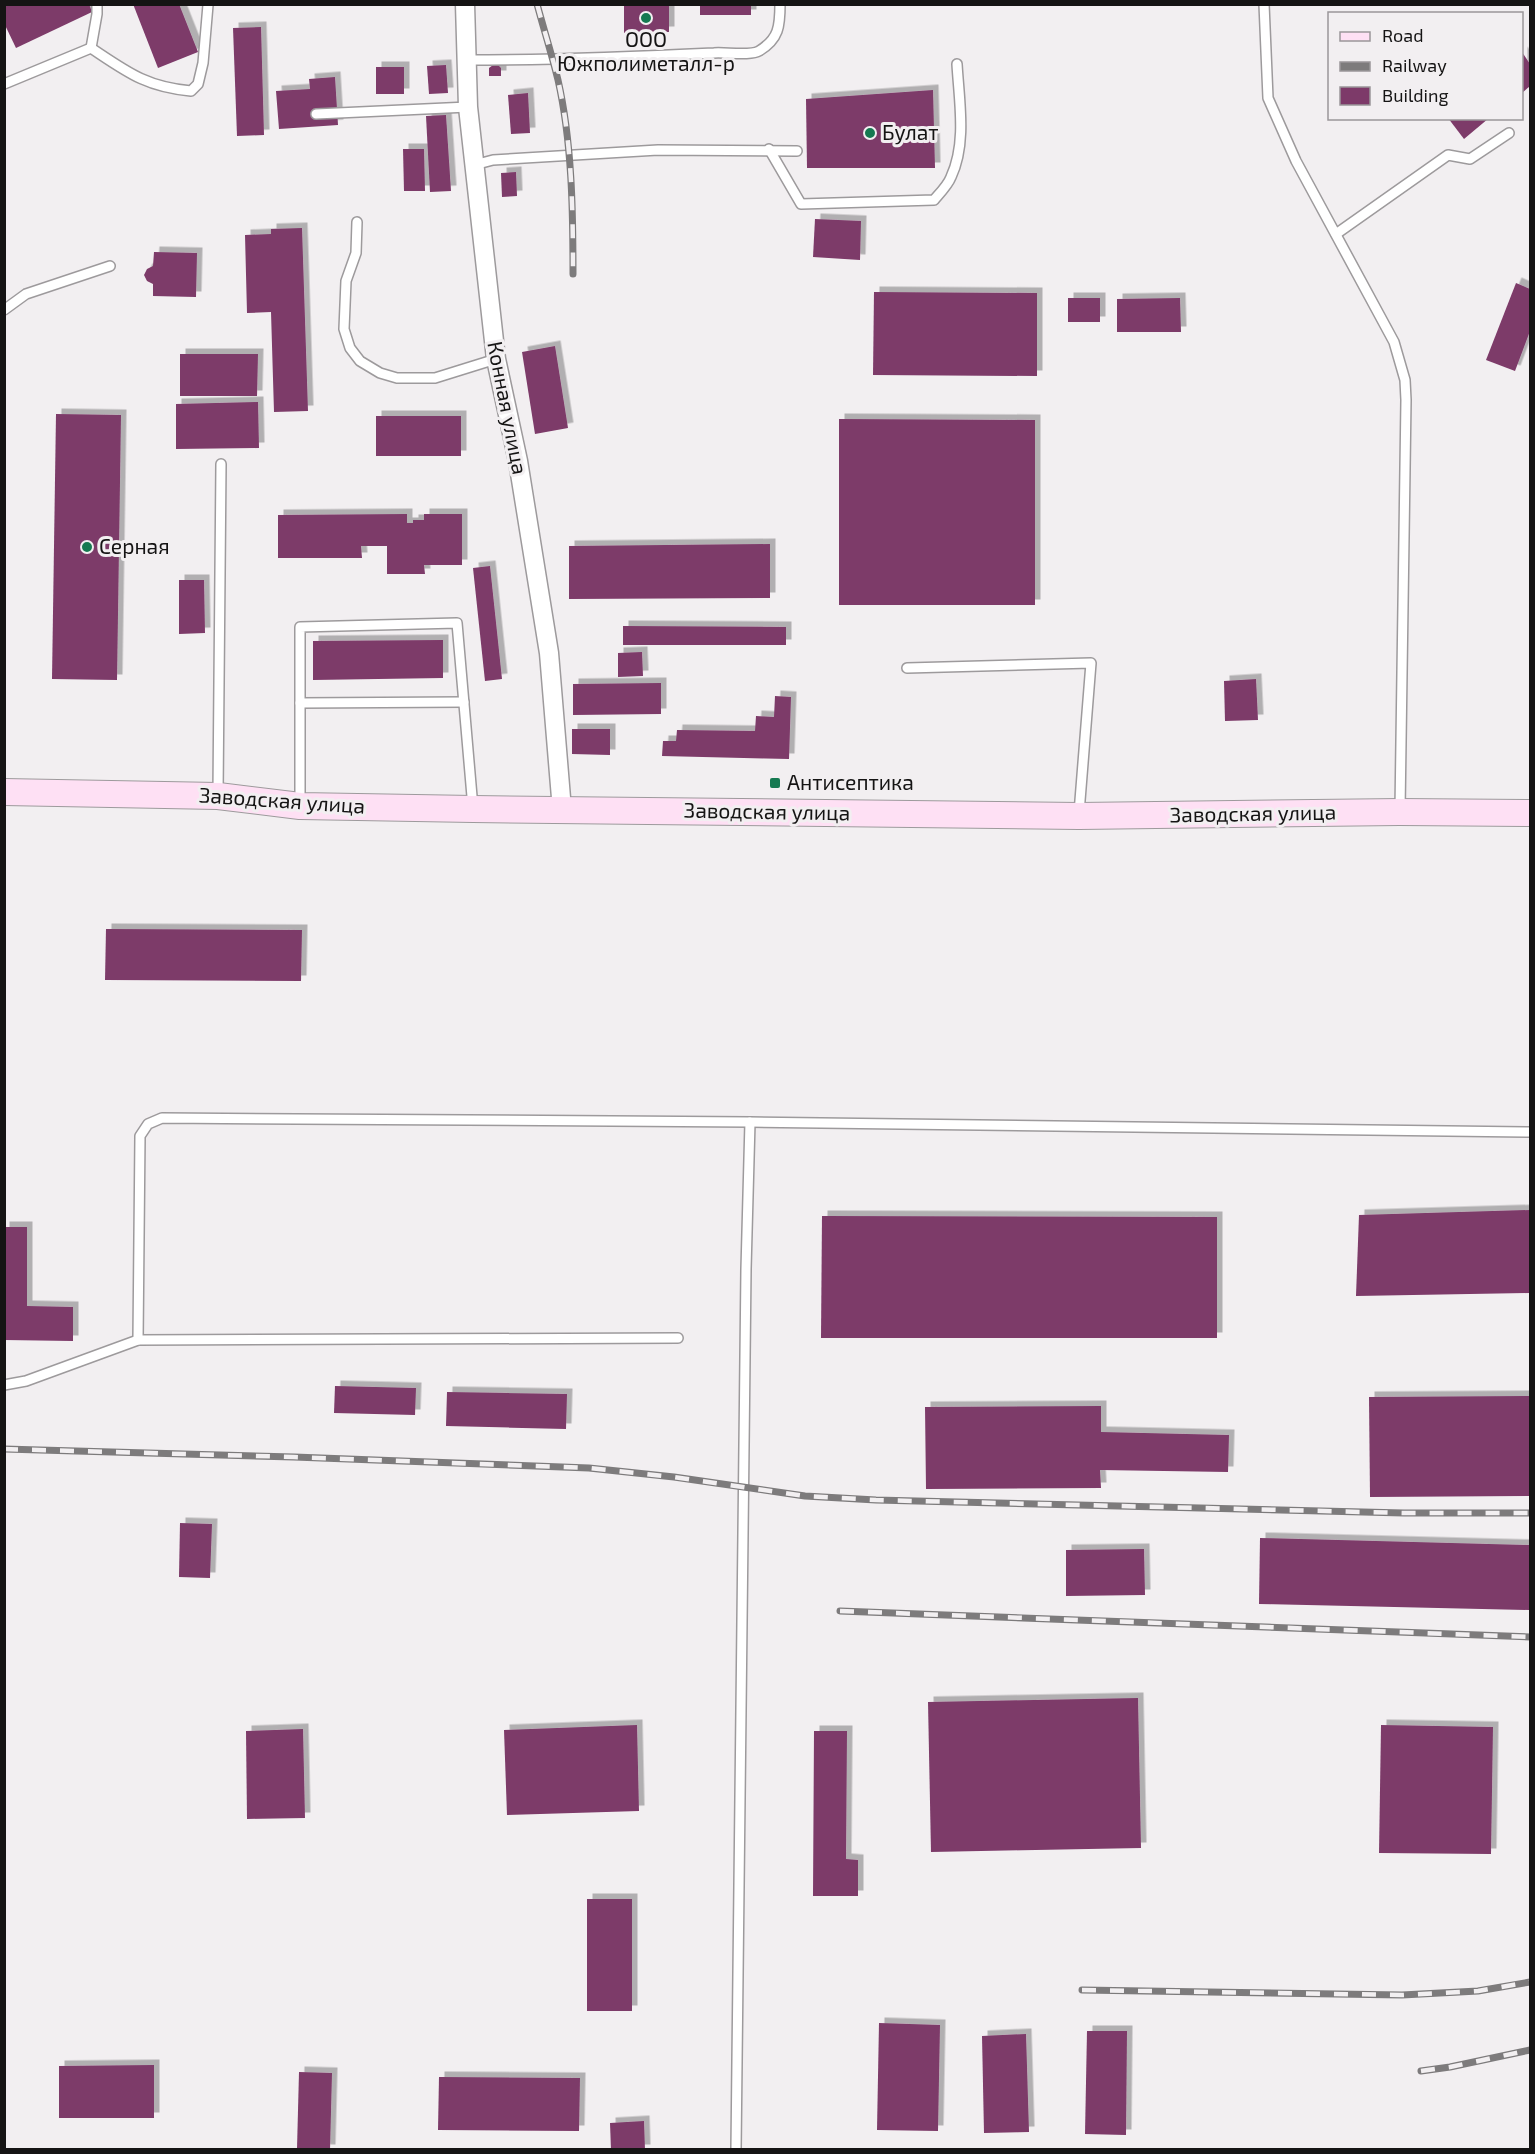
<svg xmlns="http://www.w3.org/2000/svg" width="1535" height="2154" font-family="'Exo 2',sans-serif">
<defs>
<filter id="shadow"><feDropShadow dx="5.5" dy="-5.5" stdDeviation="0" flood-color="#0004"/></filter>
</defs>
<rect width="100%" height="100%" fill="#f2eff1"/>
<g fill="#7d3a69" filter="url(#shadow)">
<polygon points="4,4 89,4 92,12 16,48 4,23"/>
<polygon points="133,4 179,4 198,52 158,68"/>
<polygon points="624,4 669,4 669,32 624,33"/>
<rect x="700" y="4" width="51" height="11"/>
<polygon points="261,27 264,135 237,136 233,28"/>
<polygon points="1522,52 1530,64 1530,86 1522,93"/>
<polygon points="446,65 448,93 429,94 427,66"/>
<polygon points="493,65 498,65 501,68 501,76 489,76 489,68"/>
<rect x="376" y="67" width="28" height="27"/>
<polygon points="335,77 338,125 279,129 276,91 310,89 309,79"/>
<polygon points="933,90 935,168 807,168 806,99"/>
<polygon points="528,93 530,133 511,134 508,95"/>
<polygon points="446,115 451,191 430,192 426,116"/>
<polygon points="1448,118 1489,118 1464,139"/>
<polygon points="403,149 424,149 425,191 404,191"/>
<polygon points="516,172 517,196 502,197 501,173"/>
<polygon points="815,219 861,221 860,260 813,257"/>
<polygon points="302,228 308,411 274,412 271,312 247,313 245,235 271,234 271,229"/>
<polygon points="154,252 197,253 196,297 153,296 153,284 147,281 144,275 147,269 153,266"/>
<polygon points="1516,283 1530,289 1530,331 1515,371 1486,360"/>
<polygon points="874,292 1037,293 1037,376 873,375"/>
<rect x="1068" y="298" width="32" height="24"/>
<polygon points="1180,298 1181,332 1117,332 1117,299"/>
<polygon points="555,346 568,428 535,434 522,352"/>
<polygon points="180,354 258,354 257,396 180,396"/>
<polygon points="258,402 259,448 176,449 176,404"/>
<polygon points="56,414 121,415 117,680 52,679"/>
<rect x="376" y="416" width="85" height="40"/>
<polygon points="839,419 1035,420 1035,605 839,605"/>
<polygon points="407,514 407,523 413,523 413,520 424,520 424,514 462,514 462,565 424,565 425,574 387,574 387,546 361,546 362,558 278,558 278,515"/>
<polygon points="770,544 770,598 569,599 569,546"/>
<polygon points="490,566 502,679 485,681 473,568"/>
<polygon points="179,580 204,580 205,633 179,634"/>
<polygon points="623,626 786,627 786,645 623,645"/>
<polygon points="443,640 443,678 313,680 313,641"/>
<polygon points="642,652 643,676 618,677 618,653"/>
<polygon points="1256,679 1258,720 1225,721 1224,681"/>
<polygon points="661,683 661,714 573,715 573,684"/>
<polygon points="775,696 791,697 789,759 662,756 663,741 676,741 677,730 755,731 756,716 774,717"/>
<polygon points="572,729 610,729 610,755 572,754"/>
<polygon points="106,929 302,930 301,981 105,980"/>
<polygon points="1530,1210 1530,1293 1356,1296 1359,1215"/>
<polygon points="822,1216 1217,1217 1217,1338 821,1338"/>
<polygon points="4,1227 27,1227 27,1306 73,1307 73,1341 4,1340"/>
<polygon points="335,1386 416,1388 415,1415 334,1413"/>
<polygon points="447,1392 567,1394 566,1429 446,1426"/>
<polygon points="1530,1396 1530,1496 1370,1497 1369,1397"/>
<polygon points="1101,1406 1101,1432 1229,1435 1228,1472 1100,1470 1101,1488 926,1489 925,1407"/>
<polygon points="180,1523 212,1524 210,1578 179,1577"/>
<polygon points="1260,1538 1530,1545 1530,1610 1259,1604"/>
<polygon points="1144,1549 1145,1595 1066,1596 1066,1550"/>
<polygon points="1138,1698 1141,1848 931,1852 928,1702"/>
<polygon points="637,1725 639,1811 507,1815 504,1730"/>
<polygon points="1381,1725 1493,1727 1491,1854 1379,1853"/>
<polygon points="303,1729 305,1818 247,1819 246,1731"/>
<polygon points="814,1731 847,1731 846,1859 858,1860 858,1896 813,1896"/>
<rect x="587" y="1899" width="45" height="112"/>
<polygon points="879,2023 940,2025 938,2131 877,2130"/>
<polygon points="1087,2031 1127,2031 1126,2135 1085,2134"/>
<polygon points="1026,2034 1029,2132 984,2133 982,2036"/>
<polygon points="154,2065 154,2118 59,2118 59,2066"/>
<polygon points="299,2072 332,2073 330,2150 297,2149"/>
<polygon points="439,2077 580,2078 579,2131 438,2130"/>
<polygon points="644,2121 645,2150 611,2150 610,2123"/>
</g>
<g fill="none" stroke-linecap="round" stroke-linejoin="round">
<g stroke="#9d9a9c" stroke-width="12">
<g id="lane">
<path d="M97,4V14L91,48C127,72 146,87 191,91L198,84L203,63L208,5"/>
<polyline points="1264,4 1268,98 1296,161 1394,342 1405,380 1406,400 1400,810"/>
<path d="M467,60C549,60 632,57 714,53C725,52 751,56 759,51C779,39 780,26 780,4"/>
<polyline points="4,84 91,48"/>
<polyline points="316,114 468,107"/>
<path d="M769,149L801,204L934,200C940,193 948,185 951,177C967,143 959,100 957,64"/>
<polyline points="474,165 493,160 658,150 797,151"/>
<polyline points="357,222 356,253 346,281 344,329 350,348 360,361 380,373 397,378 435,378 496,359"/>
<polyline points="1336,234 1448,155 1470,159 1509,133"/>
<polyline points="4,310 26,294 110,266"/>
<polyline points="907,668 1091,663 1079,813"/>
<polyline points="300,703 464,702"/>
<polyline points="218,793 221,464"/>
<polyline points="300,803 300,627 457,623 473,808"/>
<polyline points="138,1340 140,1136 148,1124 162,1118 750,1122 1530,1132"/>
<polyline points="4,1385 26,1381 138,1340 678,1338"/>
<polyline points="736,2150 746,1269 750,1122"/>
</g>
</g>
<g stroke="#9d9a9c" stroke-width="21">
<polyline id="street" points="465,4 468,107 496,359 518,461 549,653 562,810"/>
</g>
<g stroke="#9d9a9c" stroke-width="28">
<polyline id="secondary" points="4,792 218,796 300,806 473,809 1079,816 1400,812 1530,813"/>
</g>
<use href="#lane" stroke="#fff" stroke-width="9"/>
<use href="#street" stroke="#fff" stroke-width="18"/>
<use href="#secondary" stroke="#fee0f4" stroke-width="26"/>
<g stroke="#7d7b7c" stroke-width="7">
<g id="rail">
<path d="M537,4C544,30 552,55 558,80C572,142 573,211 573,274"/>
<polyline points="4,1449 294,1457 589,1468 674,1477 805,1496 876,1500 1404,1513 1530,1513"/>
<polyline points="840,1611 1530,1637"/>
<polyline points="1082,1990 1402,1995 1478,1991 1530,1982"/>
<polyline points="1421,2071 1450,2067 1530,2050"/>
</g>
</g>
<use href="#rail" stroke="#f2eff1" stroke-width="4.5" stroke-dasharray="14" stroke-linecap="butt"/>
</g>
<g fill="#167951" stroke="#f2eff1" stroke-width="2">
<circle cx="646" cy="18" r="6"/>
<circle cx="870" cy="133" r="6"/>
<circle cx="87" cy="547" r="6"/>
<rect x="769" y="777" width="12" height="12" rx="3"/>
</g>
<g text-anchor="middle" stroke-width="6" stroke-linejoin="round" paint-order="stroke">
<g font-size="21" fill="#151414" stroke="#f2eff1" text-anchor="start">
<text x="646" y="47" text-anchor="middle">ООО<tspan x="646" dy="24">Южполиметалл-р</tspan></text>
<text x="882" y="140">Булат</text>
<text x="99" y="554">Серная</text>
<text x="787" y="790">Антисептика</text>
</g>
<g font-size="21" fill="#151414" stroke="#f2eff1">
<text transform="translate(507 408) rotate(79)" y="7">Конная улица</text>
<text transform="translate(282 801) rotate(4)" y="7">Заводская улица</text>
<text transform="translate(767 812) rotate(1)" y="7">Заводская улица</text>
<text transform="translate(1253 814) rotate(-1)" y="7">Заводская улица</text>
</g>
</g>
<rect width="1535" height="2154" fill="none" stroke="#151414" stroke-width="12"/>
<rect x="1328" y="12" width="195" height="108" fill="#f2eff1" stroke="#9a9799" stroke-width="1.5"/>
<rect x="1340" y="32" width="30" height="9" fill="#fee0f4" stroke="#9a9799" stroke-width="1.5"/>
<text x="1382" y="42" font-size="18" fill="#151414">Road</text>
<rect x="1340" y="62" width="30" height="9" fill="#7d7b7c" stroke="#9a9799" stroke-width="1.5"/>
<text x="1382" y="72" font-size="18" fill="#151414">Railway</text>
<rect x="1340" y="87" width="30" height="18" fill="#7d3a69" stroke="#9a9799" stroke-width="1.5"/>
<text x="1382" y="102" font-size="18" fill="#151414">Building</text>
</svg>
